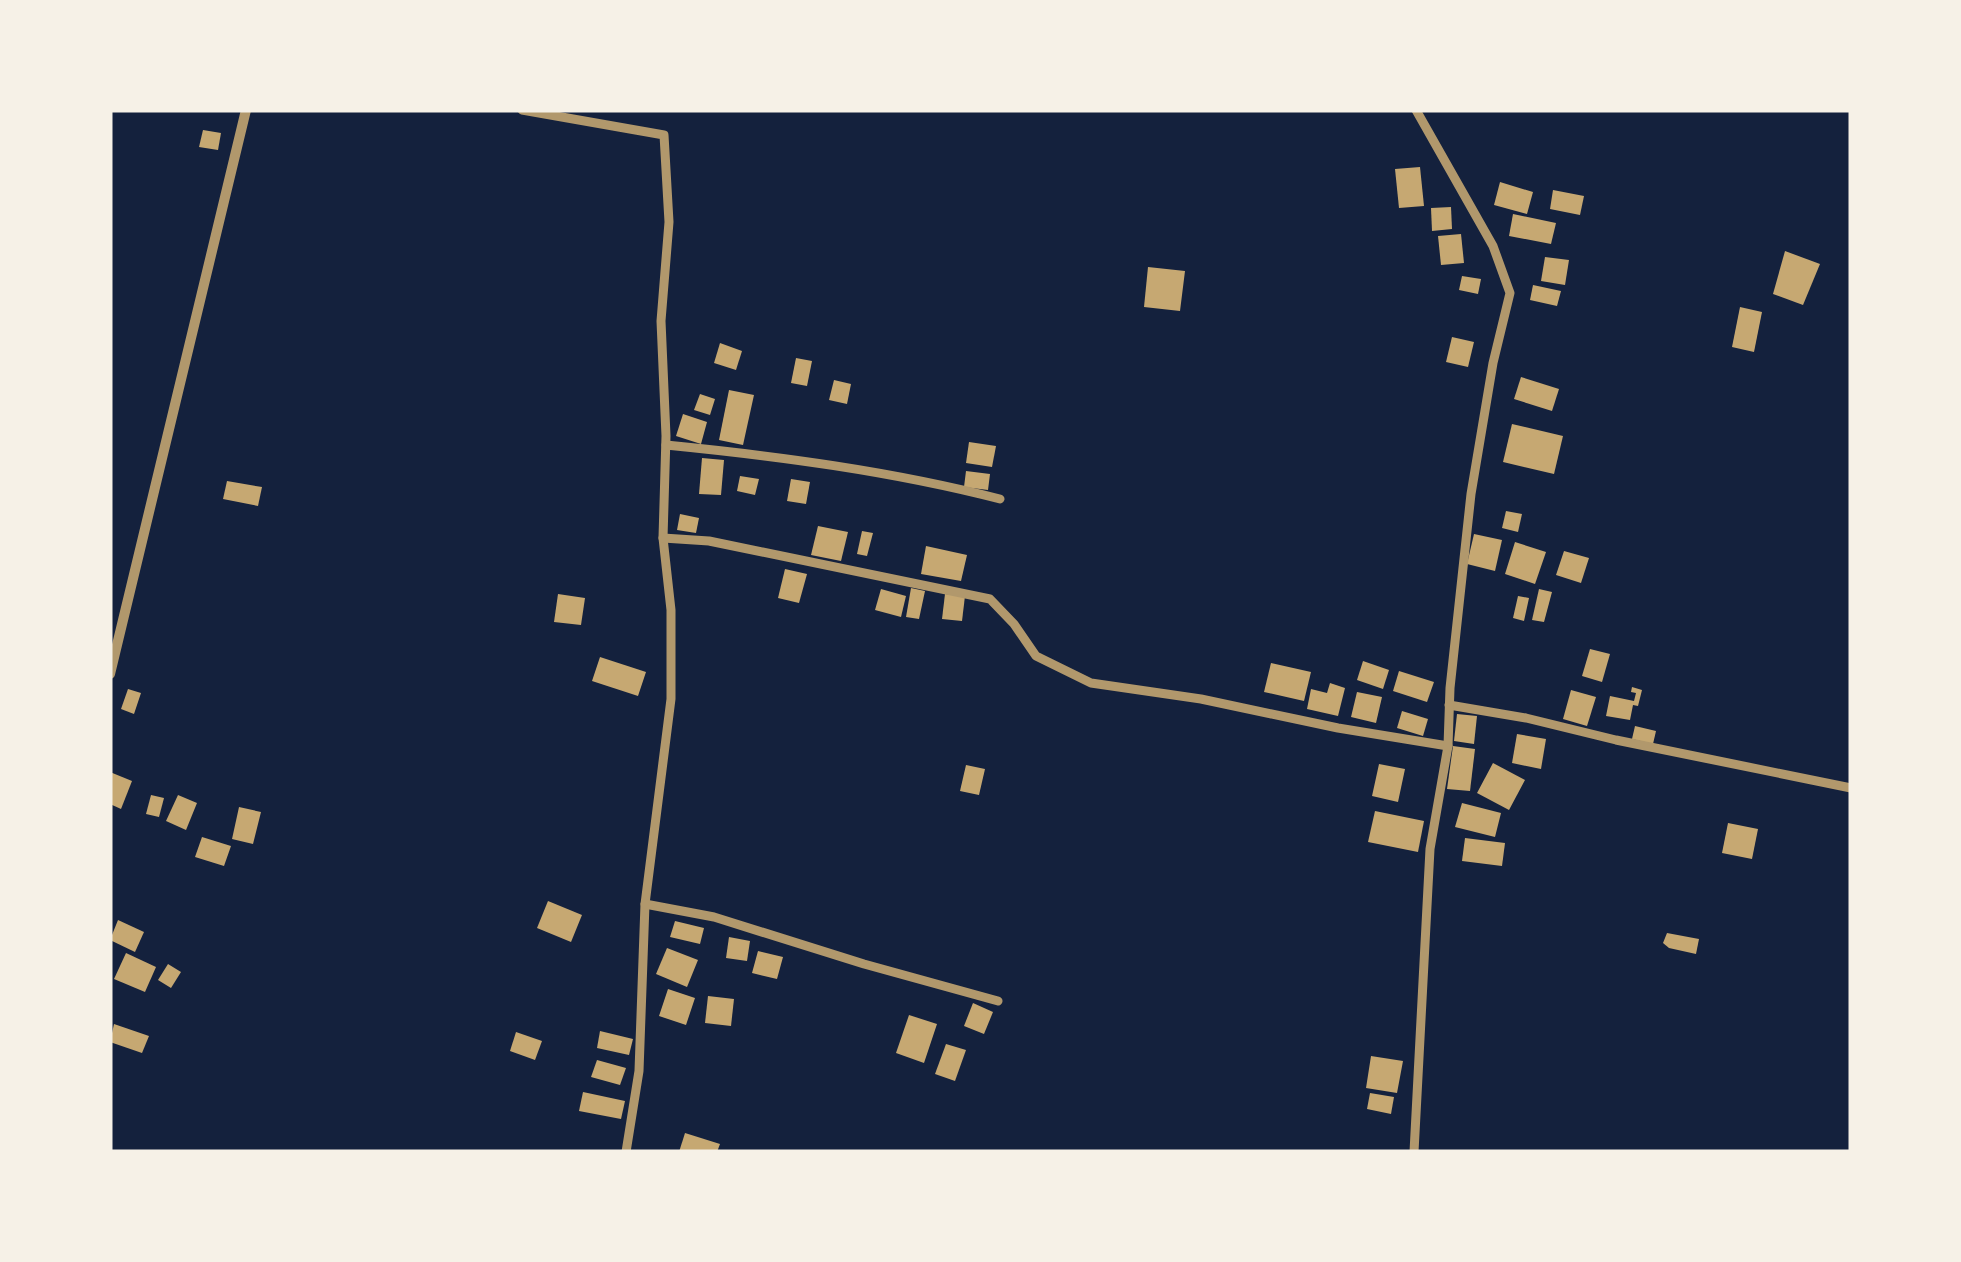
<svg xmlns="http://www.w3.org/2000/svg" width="1961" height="1262" font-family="'Public Sans',sans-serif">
<rect width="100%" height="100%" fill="#14213d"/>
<g fill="#c6a872">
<polygon points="203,130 221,133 218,150 199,147"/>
<polygon points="1420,167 1424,206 1399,208 1395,169"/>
<polygon points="1500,182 1533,192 1527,214 1494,205"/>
<polygon points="1553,190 1584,196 1580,215 1550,209"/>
<polygon points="1451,207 1452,229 1432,231 1431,208"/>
<polygon points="1513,214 1556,223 1551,244 1509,236"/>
<polygon points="1461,234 1464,263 1441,265 1438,236"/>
<polygon points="1785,251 1820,264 1803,305 1773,294"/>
<polygon points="1545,257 1569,260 1565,285 1541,281"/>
<polygon points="1148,267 1185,271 1180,311 1144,307"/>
<polygon points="1462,276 1481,279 1478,294 1459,290"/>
<polygon points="1533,285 1561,291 1557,306 1530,300"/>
<polygon points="1740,307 1762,312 1754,352 1732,347"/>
<polygon points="1452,337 1474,342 1468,367 1446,362"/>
<polygon points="720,343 742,351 736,370 714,363"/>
<polygon points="796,358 812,361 807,386 791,383"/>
<polygon points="1521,377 1559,389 1552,411 1514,399"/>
<polygon points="834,380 851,384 847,404 829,400"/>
<polygon points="729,390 754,395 743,445 719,440"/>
<polygon points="700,394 715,399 710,415 694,410"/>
<polygon points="683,414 707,422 701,444 676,436"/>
<polygon points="1512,424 1563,436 1554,474 1503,462"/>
<polygon points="969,442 996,446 992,467 966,463"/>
<polygon points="702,458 724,460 721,495 699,494"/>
<polygon points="966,471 990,474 988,490 964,487"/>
<polygon points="740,476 759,479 755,495 737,491"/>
<polygon points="791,479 810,482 806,504 787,501"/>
<polygon points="227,481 262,487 258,506 223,499"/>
<polygon points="1506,511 1522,514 1518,532 1502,528"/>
<polygon points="680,514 699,518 696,533 677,530"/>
<polygon points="818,526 848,532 841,561 811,555"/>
<polygon points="862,531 873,533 867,556 857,554"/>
<polygon points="1474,534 1502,540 1495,571 1467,564"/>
<polygon points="1515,542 1546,552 1535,584 1505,574"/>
<polygon points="926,546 967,555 961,581 921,574"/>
<polygon points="1564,551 1589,558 1581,583 1556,575"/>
<polygon points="785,569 807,574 799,603 778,598"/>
<polygon points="911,588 925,591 919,619 906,617"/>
<polygon points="881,589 906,596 901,617 875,610"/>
<polygon points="1539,589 1552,592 1544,622 1532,620"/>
<polygon points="558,594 585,598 581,625 554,622"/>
<polygon points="945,594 965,596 962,621 942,619"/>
<polygon points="1518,596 1529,598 1524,621 1513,618"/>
<polygon points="1590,649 1610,654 1602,682 1582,676"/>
<polygon points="600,657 646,672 638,696 592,681"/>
<polygon points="1363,661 1389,670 1383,689 1357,680"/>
<polygon points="1271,663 1311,672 1304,701 1264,692"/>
<polygon points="1399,671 1434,682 1427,702 1393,691"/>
<polygon points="1330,683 1345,688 1338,716 1307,709 1311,689 1327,693"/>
<polygon points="1632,687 1642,690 1638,706 1633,705 1630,720 1606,716 1610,696 1634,701 1636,693 1631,692"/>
<polygon points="128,689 141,693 134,714 121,709"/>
<polygon points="1571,690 1596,697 1587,726 1563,719"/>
<polygon points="1357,692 1382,697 1376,723 1351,717"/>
<polygon points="1402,711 1428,719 1423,736 1397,728"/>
<polygon points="1457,714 1477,716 1474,744 1454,741"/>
<polygon points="1635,726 1656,731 1653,744 1632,739"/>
<polygon points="1517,734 1546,739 1541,769 1512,763"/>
<polygon points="1453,746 1475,749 1470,791 1447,789"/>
<polygon points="1493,763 1525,780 1509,810 1477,793"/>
<polygon points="1379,764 1405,769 1398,802 1372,796"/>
<polygon points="966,765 985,769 979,795 960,791"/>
<polygon points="110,772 132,781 121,809 110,804"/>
<polygon points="151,795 164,798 159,817 146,814"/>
<polygon points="178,795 197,803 186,830 166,821"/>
<polygon points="1462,803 1501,813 1495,837 1455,827"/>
<polygon points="239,807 261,812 253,844 232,839"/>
<polygon points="1375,811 1424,821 1418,852 1368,842"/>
<polygon points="1728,823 1758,829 1752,859 1722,853"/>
<polygon points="202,837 231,846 224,866 195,857"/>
<polygon points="1465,838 1505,843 1502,866 1462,861"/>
<polygon points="548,901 582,915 571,942 537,928"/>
<polygon points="118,920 144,932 135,952 110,940"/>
<polygon points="675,921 704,928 700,944 670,937"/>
<polygon points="1667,933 1699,939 1696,954 1669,948 1663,943"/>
<polygon points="729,937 750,941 747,961 726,958"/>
<polygon points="667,948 698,960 687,987 656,974"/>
<polygon points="758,951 783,957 777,979 752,973"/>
<polygon points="126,953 156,967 145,992 114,979"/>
<polygon points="168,964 181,972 171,988 158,980"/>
<polygon points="668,989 695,998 686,1025 659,1016"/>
<polygon points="708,996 734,999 731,1026 705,1023"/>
<polygon points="973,1003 993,1012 984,1034 964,1026"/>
<polygon points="909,1015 937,1024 924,1063 896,1053"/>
<polygon points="114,1024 149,1036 142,1053 110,1042"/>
<polygon points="600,1031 633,1039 629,1055 597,1048"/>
<polygon points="516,1032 542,1041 535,1060 510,1051"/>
<polygon points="946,1044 966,1050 955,1081 935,1074"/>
<polygon points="1371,1056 1403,1061 1397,1093 1366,1088"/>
<polygon points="597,1060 626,1068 620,1085 591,1077"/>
<polygon points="583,1092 625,1101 621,1119 579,1111"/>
<polygon points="1370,1093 1394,1097 1391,1114 1367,1109"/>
<polygon points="685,1133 720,1144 717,1152 679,1152"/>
</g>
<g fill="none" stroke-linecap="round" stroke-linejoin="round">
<g stroke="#b1986c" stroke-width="9">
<polyline points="522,110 664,135 669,222 661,321 666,436 663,538 671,610 671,699 645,904 639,1071 626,1152"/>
<path d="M666,445C777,456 891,471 1000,499"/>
<polyline points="663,538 709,541 990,599 1014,624 1036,656 1091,683 1201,699 1338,728 1448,746"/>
<polyline points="1449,705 1526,718 1616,740 1851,788"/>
<polyline points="645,904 714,917 864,964 998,1001"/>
<polyline points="1414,1152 1430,849 1448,746 1450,688 1471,494 1493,363 1510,293 1493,246 1416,110"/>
</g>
<polyline stroke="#b1986c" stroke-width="10" points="110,674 246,110"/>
</g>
<rect width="1961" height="1262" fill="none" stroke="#f6f1e7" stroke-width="225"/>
</svg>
